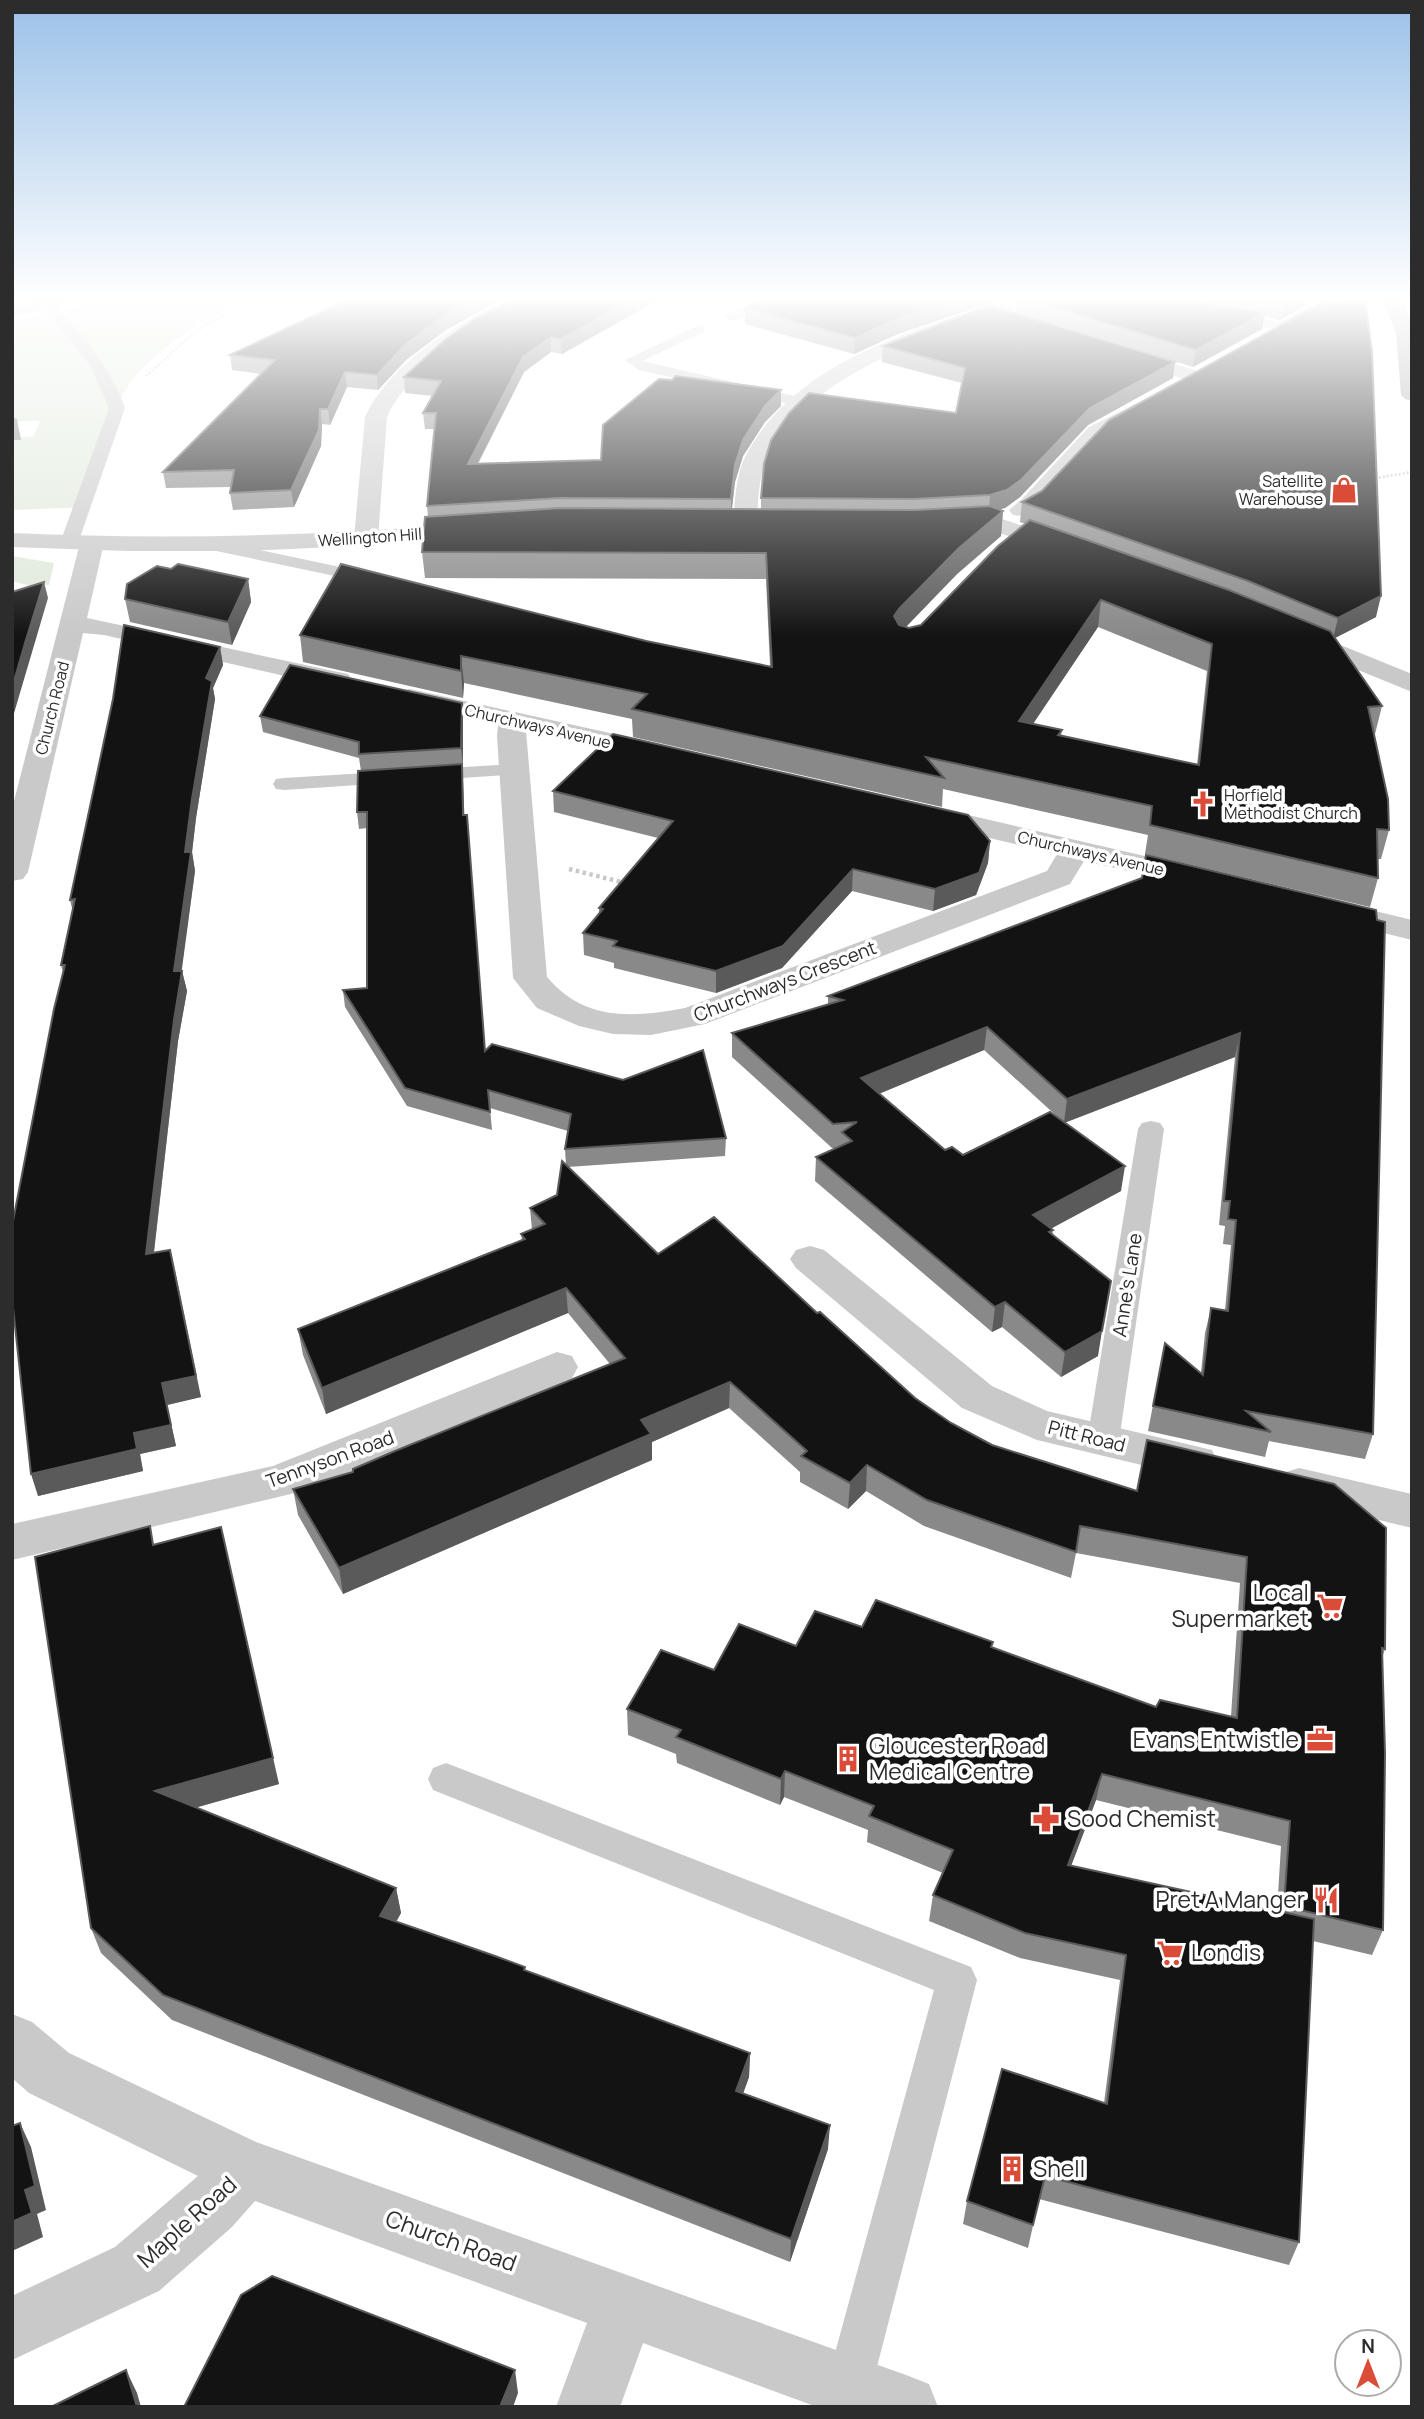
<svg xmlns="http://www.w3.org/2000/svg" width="1424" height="2419" font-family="Manrope,sans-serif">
<rect width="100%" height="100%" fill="#fff"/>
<g fill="#dfe9da">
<path d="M112,298H248C213,312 148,354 128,386C105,423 96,465 89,507L12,510V437H33L40,421H16V418H12V321Z"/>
<polygon points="12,556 54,563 49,585 31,586 12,581"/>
</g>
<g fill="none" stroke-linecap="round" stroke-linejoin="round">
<g stroke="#c9c9c9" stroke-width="2.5" stroke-dasharray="2 2" stroke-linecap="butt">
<polyline points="146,376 196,331 256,298"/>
<polyline points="1371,479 1412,472"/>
</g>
<polyline stroke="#c9c9c9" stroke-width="4.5" stroke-dasharray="3.5 3.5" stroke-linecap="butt" points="569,869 625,883"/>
<g fill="#c9c9c9" fill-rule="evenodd">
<path d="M45,298L50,299C79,333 110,364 125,408L78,543L69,548L60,543L109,408L90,365L38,302Z"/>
<polygon points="708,298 727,298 720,302 709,302"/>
<polygon points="780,298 800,298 737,320 732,321 725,317 727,314"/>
<polygon points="1226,311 1288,324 1290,327 1283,331 1221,318 1221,312"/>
<polygon points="699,325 704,326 704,332 642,361 808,399 811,402 808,405 803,407 639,370 625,360"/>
<polygon points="208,539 373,574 382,579 373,584 202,548 199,544"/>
<polygon points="514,764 521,766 525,770 521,774 284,790 276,789 273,784 276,779 284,778"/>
<polygon points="1151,1121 1160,1123 1164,1129 1119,1441 1114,1449 1103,1453 1092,1449 1087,1441 1138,1129 1142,1123"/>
<path d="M446,1763L971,1967L977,1980L872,2386L865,2402C853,2408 845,2408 833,2402L826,2386L934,1990L433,1790L428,1779L433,1768Z"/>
</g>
<g fill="#c9c9c9" fill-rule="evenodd">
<path d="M509,298H532C524,309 503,315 490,323C455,342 403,379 387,417L378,538L375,543L366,545L357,543L354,538L365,417C389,363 458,323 509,298Z"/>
<path d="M1012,298H1039L1037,302C947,332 815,366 768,456C758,477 758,503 757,525L753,530H737L733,525C735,503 735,478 745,457C795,360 917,329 1012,298Z"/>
<polygon points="1123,348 1201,372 1204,376 1201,380 1194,382 1116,358 1113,354 1116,350"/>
<polygon points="92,536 101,538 104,543 87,618 338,672 348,674 352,680 348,686 338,688 104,635 83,633 28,872 23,879 12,881 12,809 80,543 83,538"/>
<path d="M410,689L655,743L665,746L669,752L665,758L655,761L526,731L547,977C584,1021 632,1018 685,1008L1047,871L1057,854L914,820L910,814L914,808L925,805L1205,870L1210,877L1205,884L1194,886L1084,861L1070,884L705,1024L651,1035L613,1034L579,1026L537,1008L513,978L497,736L498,725L400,703L396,697L400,691Z"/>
<polygon points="1334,901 1412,920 1412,940 1323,918 1318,911 1323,904"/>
<polygon points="810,1246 824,1250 992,1386 1047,1411 1212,1450 1218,1462 1212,1474 1196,1478 1037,1440 962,1408 796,1268 790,1259 796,1250"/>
<polygon points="557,1352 572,1356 578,1367 572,1378 367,1466 295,1493 12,1560 12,1524 273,1466"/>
<polygon points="1299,1468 1412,1494 1412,1528 1283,1497 1277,1485 1283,1473"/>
<polygon points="12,2014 32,2022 69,2053 256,2142 906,2375 929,2384 938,2407 817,2407 643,2343 620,2407 556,2407 587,2323 255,2201 232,2227 159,2291 12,2360 12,2296 115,2247 198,2176 29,2093 12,2078"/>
</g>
<g fill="#c9c9c9" fill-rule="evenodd">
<polygon points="1325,298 1347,298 1287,333 1280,335 1270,329 1273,325"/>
<path d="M1145,399L1153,400L1156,405L1153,410C1137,418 1119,426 1105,437C1082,455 1044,523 1013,515L1009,510L1022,499L1089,427Z"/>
<polygon points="990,515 1077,544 1080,549 1077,554 1068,556 988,529 951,533 943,531 939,526 943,521"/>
<path d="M474,523L482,525L486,530L482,535L359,546L243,551H128L12,547V533C167,540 320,536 474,523Z"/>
<polygon points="1301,629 1412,674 1412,692 1292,643 1288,637 1292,631"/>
</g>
<polygon fill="#b6b6b6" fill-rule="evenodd" points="44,298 74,298 72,302 12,317 12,305"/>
<polygon fill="#a4a4a4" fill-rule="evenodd" points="1382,298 1400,298 1412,321 1412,401 1405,399 1401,395 1396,333"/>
</g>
<g fill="#898989" fill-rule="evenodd">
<path d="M516,298H661L562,354L551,352L524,372L478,464L601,460L781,406L765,422L743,456L735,482L732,509H761V498L956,413L962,383L882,362L883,346L1173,378L1088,425L1020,497L1005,508L999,509L1003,511L1001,536L957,574L906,627L909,628L921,625L1026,524L1020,522L1022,502L1376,617L1335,638L1382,706L1375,734H1374L1389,830L1381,859H1377L1378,878L1370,907L1145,854L1148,835L943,789L942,807L633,737L632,719L464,683L463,698L303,662L300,635L646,641L770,666L766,579L425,578L422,552L428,517L427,506L434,429H425L423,413L433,396L405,393L404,377ZM1098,627L1207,671L1197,765L1061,736L1062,730L1033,724Z"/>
<polygon points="1017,298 1307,298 1306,305 1280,320 1264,316 1262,329 1193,367 1016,312"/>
<polygon points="745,308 898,334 854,354 745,324"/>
<polygon points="446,330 406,360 378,390 347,387 330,425 322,424 321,446 294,507 233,510 230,493 231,487 166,488 163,472 261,374 232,370 230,355"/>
<polygon points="12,417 17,419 21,440 12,440"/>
<polygon points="171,569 248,579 251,602 232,645 130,622 125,599"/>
<polygon points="220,647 223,665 213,688 215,699 196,818 192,852 195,871 181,971 182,971 187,991 178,1041 154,1253 201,1397 167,1405 176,1446 140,1454 143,1471 38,1496 13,1221 63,972 61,965 73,912 70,900"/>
<path d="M260,716L463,720V764L462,765L464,815L485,1051L726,1138L725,1156L568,1167L658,1254L817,1313L915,1398L951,1423L992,1445L1137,1491L1147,1440L1385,1649L1383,1655V1930L1372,1955L1313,1941L1299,2242L1289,2265L1039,2199L1028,2248L963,2224L967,2201L1104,2103L1120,1980L1020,1958L929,1921L933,1895L943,1873L867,1842L868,1830L784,1797L780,1805L677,1763L676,1754L628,1735L627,1709L714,1670L862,1627L992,1647L1156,1707L1231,1716L1240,1583L1076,1553L1071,1578L924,1526L866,1491L848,1509L800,1482V1472L729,1408L652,1442V1460L343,1594L298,1515L293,1489L353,1472L610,1364L568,1313L326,1414L303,1355L298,1329L522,1240L521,1234L532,1230L530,1208L557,1195L566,1165L565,1149L568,1131L490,1108L492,1130L407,1106L345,1007L343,990L367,988V828L359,829L357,812L450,765L361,771L359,758L263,732ZM1096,1800L1281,1846L1277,1911L1071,1866Z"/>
<polygon points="553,791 990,841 988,863 976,895 933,911 852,891 782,968 716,993 614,968 614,963 584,955 583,933 599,914 599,908 658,838 554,812"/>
<path d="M1146,855L1376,910L1373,1434L1365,1459L1269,1441L1265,1457L1148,1431L1165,1343L1201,1373L1205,1333L1211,1308L1225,1310L1231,1245L1223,1244L1225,1226L1219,1225L1235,1057L1064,1123L1121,1191L1051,1228L1098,1356L1061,1377L1002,1327L992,1332L815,1181L816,1157L837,1148H832L732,1057V1033L828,1004V996L1142,878ZM984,1050L1061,1120L963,1155L945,1150L879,1094Z"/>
<polygon points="155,1545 279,1784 195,1808 396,1888 401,1913 396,1922 526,1971 750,2053 749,2077 743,2094 828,2149 790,2262 172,2020 101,1953 91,1928"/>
</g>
<g fill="#5a5a5a">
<polygon points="477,298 504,298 446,330 406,360 378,390 377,375 405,345 445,315"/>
<polygon points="635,298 661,298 562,354 561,339"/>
<polygon points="960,298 1005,298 898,334 854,354 855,338 899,318"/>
<polygon points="1294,298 1307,298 1306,305 1280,320 1283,304"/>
<polygon points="1265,313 1262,329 1193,367 1196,350"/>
<polygon points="551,337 551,352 524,372 469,480 468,464 523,357"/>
<polygon points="1175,362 1173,378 1088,425 1020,497 1005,508 989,512 990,495 1090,408"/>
<polygon points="345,372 347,387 330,425 328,409"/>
<polygon points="781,390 781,406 765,422 743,456 735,482 731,515 731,499 735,465 743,440 765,406"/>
<polygon points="320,409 322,424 321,446 294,507 291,490"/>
<polygon points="1003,511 1001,536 957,574 897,636 894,616 899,609 959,548"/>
<polygon points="248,579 251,602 232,645 228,622"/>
<polygon points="44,582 48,598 12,720 12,688"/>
<polygon points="1381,596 1376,617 1333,639 1338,618"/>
<polygon points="1101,600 1098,627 1016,749 1019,721"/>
<polygon points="220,647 223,665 213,688 215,699 196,818 192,852 195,871 179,991 174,971 185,852 206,678"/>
<polygon points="461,656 464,683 463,698 461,671"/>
<polygon points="462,703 463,720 463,764 461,748"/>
<polygon points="462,764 463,781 465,831 463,815"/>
<polygon points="990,841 988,863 976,895 933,911 935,889"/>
<polygon points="853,869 852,891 782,968 716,993 716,971"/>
<polygon points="182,971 187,991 178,1041 151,1276 146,1254 174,1020"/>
<polygon points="987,1027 984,1050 859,1102 861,1078"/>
<polygon points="1240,1033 1235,1057 1064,1123 1067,1099"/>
<polygon points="1125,1166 1121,1191 1030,1240 1033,1215"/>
<polygon points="175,1271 201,1397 167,1405 176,1446 140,1454 143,1471 38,1496 31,1474 134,1433 162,1383"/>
<polygon points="566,1288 568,1313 326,1414 322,1388"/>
<polygon points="1005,1302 1002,1327 992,1332 995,1307"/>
<polygon points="1102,1331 1098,1356 1061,1377 1065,1352"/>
<polygon points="730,1382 729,1408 652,1442 652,1460 343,1594 339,1568 641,1420"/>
<polygon points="867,1465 866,1491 848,1509 850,1483"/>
<polygon points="221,1527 279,1784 162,1817 155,1791"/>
<polygon points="785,1771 784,1797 780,1805 781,1779"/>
<polygon points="1102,1774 1096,1800 1062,1890 1068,1865"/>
<polygon points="396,1888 401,1913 385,1941 380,1916"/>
<polygon points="750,2053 749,2077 735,2115 736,2091"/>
<polygon points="20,2123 31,2147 46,2210 37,2214 43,2237 12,2251 12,2222 25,2190"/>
<polygon points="830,2125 828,2149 790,2262 791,2239"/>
<polygon points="126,2370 137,2393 141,2407 137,2407"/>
<polygon points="515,2370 518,2393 513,2407 500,2407"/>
</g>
<g fill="#131313" stroke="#5a5a5a" stroke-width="2" fill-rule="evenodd">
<polygon points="351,298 477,298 445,315 405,345 377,375 345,372 328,409 320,409 319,430 291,490 230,493 234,470 163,472 275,360 230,355"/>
<polygon points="516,298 635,298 561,339 551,337 523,357 468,464 601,460 603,425 659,379 672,380 676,376 781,390 765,406 743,440 735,465 731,499 560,498 427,506 436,413 423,413 441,381 404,377 447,338 476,318"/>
<polygon points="764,298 960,298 899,318 855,338 745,308 753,301"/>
<polygon points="1022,298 1196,298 1216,304 1265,313 1196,350"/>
<polygon points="1257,298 1294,298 1283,304"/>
<polygon points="1348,298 1365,298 1372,352 1381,596 1338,618 1248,581 1022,502 1042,491 1109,420 1321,303 1322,305"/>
<polygon points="989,305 1175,362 1090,408 1022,479 1007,490 990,495 914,499 761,498 764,464 771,440 789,413 809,393 956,413 965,368 883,346"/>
<path d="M990,506L1003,511L959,548L899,609L894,616L899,625L909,628L921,625L998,546L1030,520L1229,590L1330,631L1382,706L1368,707L1388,799L1389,830L1377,829L1378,878L1150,825L1152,806L926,757L944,778L632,709L647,694L461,656V671L300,635L341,564L646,641L772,667L766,553L422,552L425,517L560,508L915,510ZM1101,600L1212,644L1199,765L1058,735L1062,730L1019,721Z"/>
<polygon points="178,564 248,579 228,622 125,599 127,584 157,566 171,569"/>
<polygon points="44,582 25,643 12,688 12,592"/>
<polygon points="124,625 220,647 206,678 212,681 192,799 185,852 191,852 174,971 182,971 174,1020 146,1254 170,1250 196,1376 162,1383 171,1425 134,1433 137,1449 31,1474 12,1298 12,1221 13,1221 54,1009 65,965 61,965 75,899 70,900 113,699"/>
<polygon points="290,665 462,703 461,748 359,754 359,742 260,716"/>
<polygon points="613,734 968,815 990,841 979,873 935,889 853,869 783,946 716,971 613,946 617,941 583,933 603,909 599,908 673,821 553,791"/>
<polygon points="462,764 463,815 467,815 485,1051 492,1044 623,1080 703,1050 726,1138 565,1149 571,1114 488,1090 490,1112 405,1088 343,990 367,988 367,812 357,812 358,771"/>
<polygon points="1146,855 1376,910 1377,920 1385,922 1373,1434 1246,1411 1271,1432 1153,1406 1165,1343 1203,1375 1211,1308 1228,1311 1236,1220 1228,1219 1230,1201 1224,1201 1240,1033 1067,1099 987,1027 861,1078 945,1150 952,1147 963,1155 1050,1112 1125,1166 1033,1215 1053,1230 1049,1232 1111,1281 1102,1331 1065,1352 1005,1302 995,1307 816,1157 852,1141 842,1132 857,1122 833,1124 732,1033 843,1000 828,996 1142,878"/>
<polygon points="562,1161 658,1254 714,1217 817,1313 820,1312 915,1398 951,1423 992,1445 1137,1491 1147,1440 1334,1484 1386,1528 1385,1649 1382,1648 1385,1753 1383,1930 1284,1906 1290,1821 1102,1774 1068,1865 1314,1919 1299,2242 1045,2176 1033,2225 967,2201 1002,2069 1107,2104 1126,1955 1025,1933 933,1895 953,1850 869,1816 874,1806 785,1771 781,1779 676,1737 681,1730 627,1709 661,1650 714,1670 739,1624 796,1646 815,1611 862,1627 876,1600 993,1642 991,1647 1156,1707 1160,1700 1237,1718 1247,1557 1080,1526 1076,1552 927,1500 867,1465 850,1483 801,1456 807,1451 730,1382 641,1420 651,1434 339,1568 293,1489 353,1472 353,1469 395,1451 625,1358 566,1288 322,1388 298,1329 525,1239 521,1234 545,1224 530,1208 557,1195"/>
<polygon points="150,1526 153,1545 221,1527 273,1758 155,1791 396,1888 380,1916 495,1956 525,1967 524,1970 750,2053 736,2091 830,2125 791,2239 163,1995 91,1928 35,1557"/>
<polygon points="20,2123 35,2186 25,2190 32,2213 12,2222 12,2126"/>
<polygon points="272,2276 515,2370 500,2407 184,2407 241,2295"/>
<polygon points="126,2370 137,2407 51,2407"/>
</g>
<linearGradient id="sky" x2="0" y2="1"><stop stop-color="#9bc1e8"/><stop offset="0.47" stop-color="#fff"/><stop offset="1" stop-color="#fff" stop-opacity="0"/></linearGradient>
<rect width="1424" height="636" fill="url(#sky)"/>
<defs>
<g id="shop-bare" transform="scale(2.1)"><path d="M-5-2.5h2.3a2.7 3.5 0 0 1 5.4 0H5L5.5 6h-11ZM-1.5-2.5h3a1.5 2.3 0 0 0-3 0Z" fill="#da4c37" stroke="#fff" stroke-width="2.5" paint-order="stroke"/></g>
<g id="church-bare" transform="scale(2.1)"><path d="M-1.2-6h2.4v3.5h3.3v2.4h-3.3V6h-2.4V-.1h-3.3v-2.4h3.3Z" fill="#da4c37" stroke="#fff" stroke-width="2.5" paint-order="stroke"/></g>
<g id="supermarket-bare" transform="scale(2.1)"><path d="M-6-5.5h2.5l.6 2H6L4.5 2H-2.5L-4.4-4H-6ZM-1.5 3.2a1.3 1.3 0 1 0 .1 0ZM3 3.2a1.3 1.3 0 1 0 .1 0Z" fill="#da4c37" stroke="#fff" stroke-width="2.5" paint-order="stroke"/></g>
<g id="office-bare" transform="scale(2.1)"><path d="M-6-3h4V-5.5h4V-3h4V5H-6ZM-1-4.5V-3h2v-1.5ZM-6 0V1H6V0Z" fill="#da4c37" stroke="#fff" stroke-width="2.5" paint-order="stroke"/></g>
<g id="building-bare" transform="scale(2.1)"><path d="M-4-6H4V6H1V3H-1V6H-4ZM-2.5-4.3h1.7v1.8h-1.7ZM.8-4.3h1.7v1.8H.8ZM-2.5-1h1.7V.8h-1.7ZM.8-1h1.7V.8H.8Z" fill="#da4c37" stroke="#fff" stroke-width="2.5" paint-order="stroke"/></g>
<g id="pharmacy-bare" transform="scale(2.1)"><path d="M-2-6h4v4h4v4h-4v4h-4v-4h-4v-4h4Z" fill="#da4c37" stroke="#fff" stroke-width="2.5" paint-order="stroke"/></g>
<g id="restaurant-bare" transform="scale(2.1)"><path d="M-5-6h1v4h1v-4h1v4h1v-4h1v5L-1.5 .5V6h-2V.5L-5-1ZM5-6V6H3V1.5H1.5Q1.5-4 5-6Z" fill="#da4c37" stroke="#fff" stroke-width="2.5" paint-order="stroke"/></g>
</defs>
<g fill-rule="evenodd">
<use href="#shop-bare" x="1344" y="490"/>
<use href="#church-bare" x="1203" y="804"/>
<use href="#supermarket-bare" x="1330" y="1606"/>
<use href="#office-bare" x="1320" y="1740"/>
<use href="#building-bare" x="848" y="1759"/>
<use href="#pharmacy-bare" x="1046" y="1819"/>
<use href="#restaurant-bare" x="1326" y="1900"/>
<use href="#supermarket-bare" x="1170" y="1953"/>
<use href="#building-bare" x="1012" y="2169"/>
</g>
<g text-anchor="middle" stroke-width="7" stroke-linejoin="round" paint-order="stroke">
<g font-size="16" fill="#2c2c2c" stroke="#fff" text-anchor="end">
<text x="1323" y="487">Satellite<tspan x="1323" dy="18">Warehouse</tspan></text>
<text x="1224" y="801" text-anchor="start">Horfield<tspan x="1224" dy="18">Methodist Church</tspan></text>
</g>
<g font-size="16" fill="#2c2c2c" stroke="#fff">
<text transform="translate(370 537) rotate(-4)" y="6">Wellington Hill</text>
<text transform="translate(52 708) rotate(-76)" y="6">Church Road</text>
<text transform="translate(538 726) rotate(13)" y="6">Churchways Avenue</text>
<text transform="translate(1091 853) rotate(13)" y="6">Churchways Avenue</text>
</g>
<g font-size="19" fill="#2c2c2c" stroke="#fff">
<text transform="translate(785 981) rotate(-21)" y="7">Churchways Crescent</text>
<text transform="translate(1127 1285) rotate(-81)" y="7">Anne’s Lane</text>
<text transform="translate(1087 1436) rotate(14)" y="7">Pitt Road</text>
<text transform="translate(330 1459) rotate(-20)" y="7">Tennyson Road</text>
</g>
<g font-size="23" fill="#2c2c2c" stroke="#fff" text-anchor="start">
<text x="1309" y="1601" text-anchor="end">Local<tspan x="1309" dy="26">Supermarket</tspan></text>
<text x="1299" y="1748" text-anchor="end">Evans Entwistle</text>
<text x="869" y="1754">Gloucester Road<tspan x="869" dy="26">Medical Centre</tspan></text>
<text x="1067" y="1827">Sood Chemist</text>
<text x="1305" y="1908" text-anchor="end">Pret A Manger</text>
<text x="1191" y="1961">Londis</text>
<text x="1033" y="2177">Shell</text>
</g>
<g font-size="23" fill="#2c2c2c" stroke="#fff">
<text transform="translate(187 2222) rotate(-42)" y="8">Maple Road</text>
<text transform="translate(451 2241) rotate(20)" y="8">Church Road</text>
</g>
</g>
<rect width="1424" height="2419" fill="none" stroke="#2c2c2c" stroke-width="28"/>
<g transform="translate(1368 2363)"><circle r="33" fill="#ffffff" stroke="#ababab" stroke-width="2"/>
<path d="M0-5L12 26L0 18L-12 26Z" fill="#da4c37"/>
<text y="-10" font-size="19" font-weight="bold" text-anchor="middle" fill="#2c2c2c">N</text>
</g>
</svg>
